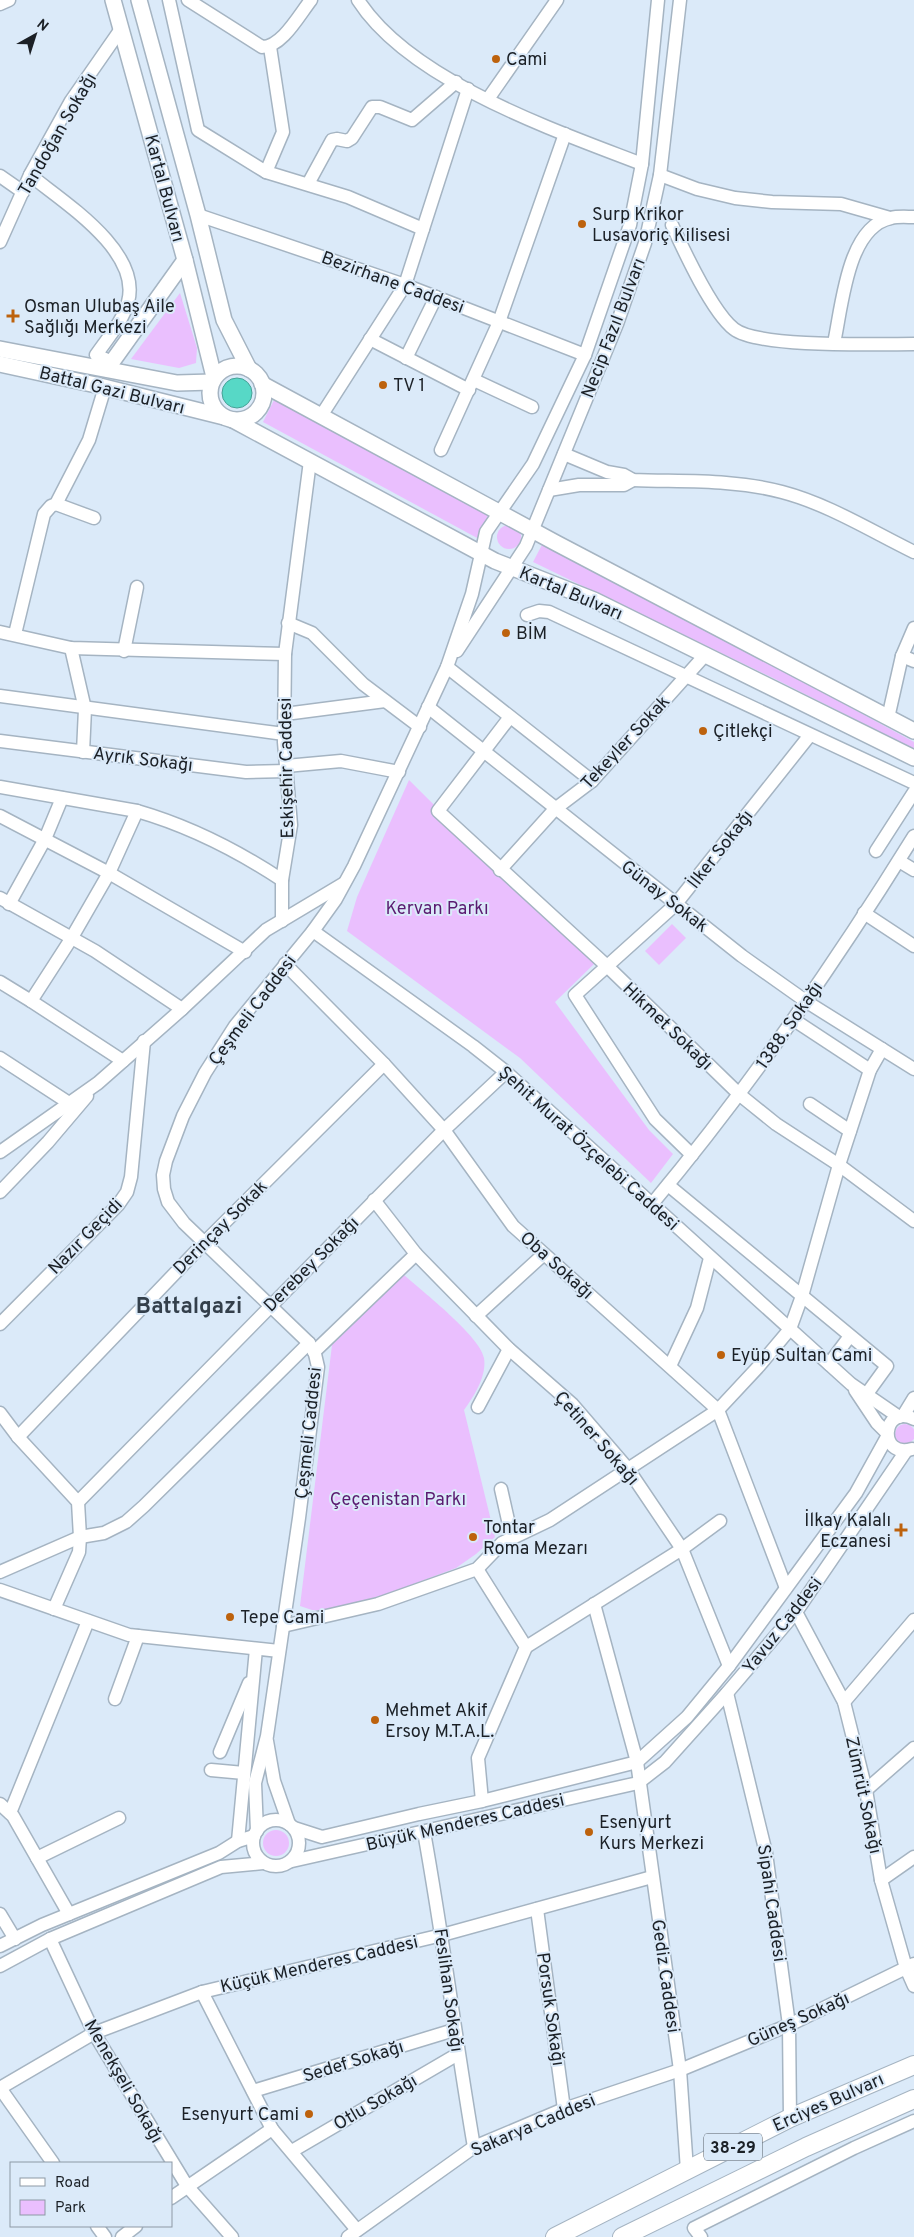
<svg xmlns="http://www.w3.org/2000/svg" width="914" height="2237" font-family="Overpass,sans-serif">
<rect width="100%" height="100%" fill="#dbeaf9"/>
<g fill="#eabffe">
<polygon points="180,293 197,348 196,363 179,368 131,359"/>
<polygon points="275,398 489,513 479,539 263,422"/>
<circle cx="509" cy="537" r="12"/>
<polygon points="544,541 914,742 914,749 773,678 533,562"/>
<polygon points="409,780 594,964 555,1002 649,1130 673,1154 651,1183 520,1058 347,931 357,897"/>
<polygon points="672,924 686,938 659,965 645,951"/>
<path d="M404,1275C422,1291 481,1337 484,1358C487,1376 474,1396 464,1410L495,1537L476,1554L456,1568L387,1594L325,1611L312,1610L300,1606L332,1345Z"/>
<circle cx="905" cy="1434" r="10"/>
<circle cx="276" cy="1843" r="13"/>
</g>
<circle fill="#57d8c6" stroke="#45a196" cx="237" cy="393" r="15"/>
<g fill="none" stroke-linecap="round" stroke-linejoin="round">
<g stroke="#a5b4c2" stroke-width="15">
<g id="minor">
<polyline points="169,0 198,130 266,172 348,197 423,229"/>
<path d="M188,0L262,47C282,47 299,15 311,0"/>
<path d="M358,0C410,81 554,130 642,164"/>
<polyline points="0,4 9,0"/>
<polyline points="488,99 557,0"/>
<polyline points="266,172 283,132 270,47"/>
<path d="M30,175C63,202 142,251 128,302C123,321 107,339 96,355L112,362"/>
<polyline points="660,175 697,189 735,198 772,202 841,204 890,218"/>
<polyline points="0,176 23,192"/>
<polyline points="308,184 332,140 337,139 347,141 352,138 372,107 380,107 412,120 456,82"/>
<polyline points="198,215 405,285 585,355"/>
<path d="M672,225C684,251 712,312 734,329C758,348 878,344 914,344"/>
<polyline points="0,242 30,175 71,101 121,29"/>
<polyline points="370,339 469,390"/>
<path d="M834,343C842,307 847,227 891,218C898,216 907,217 914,217"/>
<polyline points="406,358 436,297"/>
<polyline points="474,380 532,407"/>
<polyline points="321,416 405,285 468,89"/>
<polyline points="441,450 499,322 565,134"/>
<path d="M564,454L607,472L624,475L633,480C682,482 734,479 782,492C828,504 871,531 914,552"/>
<polyline points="549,490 579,485 624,485 633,480"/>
<polyline points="56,504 94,518"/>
<polyline points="527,615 539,611 549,612 914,783"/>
<polyline points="288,623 312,633 363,684 420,727"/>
<polyline points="0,632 71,648 285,654"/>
<polyline points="15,634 44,514 51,506 56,504 89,440 105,387"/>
<polyline points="71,648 85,709 83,752"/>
<polyline points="124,651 137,587"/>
<polyline points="457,651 526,546 617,324 645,243 660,175 680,0"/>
<polyline points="902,656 914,661"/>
<polyline points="447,667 592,781"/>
<polyline points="0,696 284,734"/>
<polyline points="428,707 742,956 807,1002 914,1069"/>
<polyline points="285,714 385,701"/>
<polyline points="510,717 438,811 608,967 740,1095 776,1124 839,1165 914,1221"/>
<polyline points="888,718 902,656 914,628"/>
<polyline points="0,741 246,772 287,771"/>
<polyline points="286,766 341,761 399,772"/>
<path d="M0,787L137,811C189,826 238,851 282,880"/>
<polyline points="0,816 109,873 245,952"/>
<polyline points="876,851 914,792"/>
<polyline points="899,861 914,870"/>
<polyline points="500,870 555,809 592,781 706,654"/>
<polyline points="0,898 95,951 182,1009"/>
<polyline points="9,904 45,839 62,798"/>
<polyline points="864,913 914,946"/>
<polyline points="282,921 282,880 291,825 284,742 285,654 310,461"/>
<polyline points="313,931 473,1046 506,1072 851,1384 899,1417"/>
<polyline points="285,964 384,1064 444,1130 513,1226 718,1410 786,1588"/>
<polyline points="0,982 31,1001 71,939 109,873 137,811"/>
<polyline points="31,1001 123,1061"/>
<polyline points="794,1020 870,1070"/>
<polyline points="0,1058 69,1103"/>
<polyline points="810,1104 850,1131"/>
<polyline points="0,1152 98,1083 182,1009 266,930 343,884"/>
<polyline points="692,1155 655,1119 575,995 675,905 810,735"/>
<polyline points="668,1185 887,1366 866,1395"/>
<polyline points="0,1192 48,1142 87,1096"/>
<polyline points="374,1200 416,1254 509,1349 572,1404 628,1469 682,1549 729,1666"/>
<path d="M652,1204C749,1088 834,965 914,836"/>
<polyline points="476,1316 544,1254"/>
<polyline points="0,1324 118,1205 127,1192 131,1177 144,1041"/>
<polyline points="314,1352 416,1254"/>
<polyline points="829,1364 850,1336"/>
<polyline points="670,1366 697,1308 710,1258"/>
<polyline points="855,1390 877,1423 887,1433"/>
<polyline points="478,1407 509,1349"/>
<polyline points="0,1413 18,1437 78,1502 80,1537 79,1552 54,1609"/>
<polyline points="903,1416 914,1398"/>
<polyline points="18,1437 203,1244 384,1064"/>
<path d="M912,1449C877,1459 882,1403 914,1419"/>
<polyline points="501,1489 512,1538"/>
<polyline points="78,1502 444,1130 506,1072"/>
<polyline points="477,1569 526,1647 478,1758 482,1801"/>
<polyline points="0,1572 80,1537 104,1533 126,1522 144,1506 309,1343"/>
<polyline points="0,1590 129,1635 279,1651"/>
<polyline points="594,1604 637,1762 680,2070 687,2170"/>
<polyline points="796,1612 844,1702 866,1790 881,1880 906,1968 914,1986"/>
<polyline points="283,1626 378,1604 477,1569 502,1543 550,1520 718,1410 759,1366 790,1329 802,1296 839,1165 870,1070 882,1049"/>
<polyline points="526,1647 682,1549 720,1521"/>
<polyline points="727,1693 766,1853 789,2025 790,2118"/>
<polyline points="115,1699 138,1636"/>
<polyline points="844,1702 914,1620"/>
<polyline points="267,1741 274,1781 289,1824"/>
<polyline points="220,1752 249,1683"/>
<polyline points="211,1770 244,1773"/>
<polyline points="866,1790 914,1748"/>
<polyline points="0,1804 13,1816 69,1914"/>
<polyline points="10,1813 88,1621"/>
<circle cx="276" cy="1843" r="23"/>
<polyline points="294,1828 322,1837 419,1814 482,1801 637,1762 687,1717 729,1666 856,1493 887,1437"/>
<polyline points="257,1831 255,1783 267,1736 299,1518 318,1367 315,1354 309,1343 184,1223 168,1202 164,1189 163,1175 166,1161 183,1116 205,1073 235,1026 313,931 336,899 354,866 447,667 472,594 486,532 533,464 585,355 630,225 642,164 658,0"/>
<path d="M424,1832C443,1937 456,2042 474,2147"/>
<polyline points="238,1841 256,1649"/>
<polyline points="37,1858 119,1818"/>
<polyline points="292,1861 638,1783 665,1762 727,1693 796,1612 906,1451"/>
<polyline points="881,1880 914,1857"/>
<polyline points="537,1909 564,2109"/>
<polyline points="0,1914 15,1939"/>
<polyline points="50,1939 94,2033 187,2186 232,2237"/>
<polyline points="0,1946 42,1925 219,1853 238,1841 254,1836"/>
<polyline points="0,1966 50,1939 221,1867 263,1863"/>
<polyline points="202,1992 272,2129 357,2230"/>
<polyline points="0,2088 94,2033 202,1992 442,1935 652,1877"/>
<polyline points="0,2088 53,2163"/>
<polyline points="253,2091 454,2030"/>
<polyline points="292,2151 458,2054"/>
<polyline points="171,2198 272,2129"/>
<polyline points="97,2226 105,2237"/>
<polyline points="122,2237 136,2226"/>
<polyline points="348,2237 474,2147 564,2109 680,2070 789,2025 914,1964"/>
<polyline points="701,2237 694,2228 854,2148 914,2121"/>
</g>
</g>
<g stroke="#a5b4c2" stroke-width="18">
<g id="major">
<polyline points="113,0 185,260 214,377"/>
<polyline points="139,0 198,215 224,320 249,369"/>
<polyline points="0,349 177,383 212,382"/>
<polyline points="0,364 96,385 224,417"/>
<circle cx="237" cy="393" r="27"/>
<polyline points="107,369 185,260"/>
<polyline points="262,384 556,543 914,731"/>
<polyline points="233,420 495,561 594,600 914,758"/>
</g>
</g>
<g stroke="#a5b4c2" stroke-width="20">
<g id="highway">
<polyline points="555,2237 790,2118 914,2065"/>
<polyline points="622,2237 806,2147 914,2099"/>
</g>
</g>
<use href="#minor" stroke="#fff" stroke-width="12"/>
<use href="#major" stroke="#fff" stroke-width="15"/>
<use href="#highway" stroke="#fff" stroke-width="18"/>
</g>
<g fill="#bd620d" stroke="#dbeaf9" stroke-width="2">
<circle cx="496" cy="59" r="5"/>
<circle cx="582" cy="224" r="5"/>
<path d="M10.5 308.5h5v5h5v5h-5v5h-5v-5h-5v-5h5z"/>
<circle cx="383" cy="385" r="5"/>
<circle cx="506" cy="633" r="5"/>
<circle cx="703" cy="731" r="5"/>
<circle cx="721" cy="1355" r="5"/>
<path d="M898.5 1522.5h5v5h5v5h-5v5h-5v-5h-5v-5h5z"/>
<circle cx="473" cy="1537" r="5"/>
<circle cx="230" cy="1617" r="5"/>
<circle cx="375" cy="1720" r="5"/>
<circle cx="589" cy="1832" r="5"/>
<circle cx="309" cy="2114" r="5"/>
</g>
<g text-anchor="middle" stroke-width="4" stroke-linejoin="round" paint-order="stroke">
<rect fill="#dbeaf9" stroke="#555d65" stroke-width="1" x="704" y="2133.5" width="58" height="27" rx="4"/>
<g font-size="16" font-weight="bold" fill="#1b2026">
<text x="733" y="2153">38-29</text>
</g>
<g font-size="18" fill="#1b2026" stroke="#dbeaf9" text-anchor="start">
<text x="506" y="65">Cami</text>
<text x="592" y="220">Surp Krikor<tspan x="592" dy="21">Lusavoriç Kilisesi</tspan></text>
<text x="24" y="312">Osman Ulubaş Aile<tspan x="24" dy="21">Sağlığı Merkezi</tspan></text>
<text x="393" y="391">TV 1</text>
<text x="516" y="639">BİM</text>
<text x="713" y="737">Çitlekçi</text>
<text x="731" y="1361">Eyüp Sultan Cami</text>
<text x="891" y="1526" text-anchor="end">İlkay Kalalı<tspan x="891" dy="21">Eczanesi</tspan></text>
<text x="483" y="1533">Tontar<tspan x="483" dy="21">Roma Mezarı</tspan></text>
<text x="240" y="1623">Tepe Cami</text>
<text x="385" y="1716">Mehmet Akif<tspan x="385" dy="21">Ersoy M.T.A.L.</tspan></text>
<text x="599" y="1828">Esenyurt<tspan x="599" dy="21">Kurs Merkezi</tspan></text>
<text x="299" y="2120" text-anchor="end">Esenyurt Cami</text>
</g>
<g font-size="18" fill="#1b2026" stroke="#dbeaf9">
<text transform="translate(57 134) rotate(-60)" y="6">Tandoğan Sokağı</text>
<text transform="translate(165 188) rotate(75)" y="6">Kartal Bulvarı</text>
<text transform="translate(393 282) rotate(20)" y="6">Bezirhane Caddesi</text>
<text transform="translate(613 328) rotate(-69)" y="6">Necip Fazıl Bulvarı</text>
<text transform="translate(112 390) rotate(14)" y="6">Battal Gazi Bulvarı</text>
<text transform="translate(571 593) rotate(23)" y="6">Kartal Bulvarı</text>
<text transform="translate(625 742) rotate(-47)" y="6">Tekeyler Sokak</text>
<text transform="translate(143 759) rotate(7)" y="6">Ayrık Sokağı</text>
<text transform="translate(286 768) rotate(-91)" y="6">Eskişehir Caddesi</text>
<text transform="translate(720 849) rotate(-52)" y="6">İlker Sokağı</text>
<text transform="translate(665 896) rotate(38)" y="6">Günay Sokak</text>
<text transform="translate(252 1010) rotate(-53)" y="6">Çeşmeli Caddesi</text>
<text transform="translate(789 1025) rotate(-55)" y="6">1388. Sokağı</text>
<text transform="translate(668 1026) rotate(44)" y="6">Hikmet Sokağı</text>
<text transform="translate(589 1148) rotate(42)" y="6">Şehit Murat Özçelebi Caddesi</text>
<text transform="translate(220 1227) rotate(-45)" y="6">Derinçay Sokak</text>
<text transform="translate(85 1236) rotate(-46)" y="6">Nazır Geçidi</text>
<text transform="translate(311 1264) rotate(-45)" y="6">Derebey Sokağı</text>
<text transform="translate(557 1265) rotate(42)" y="6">Oba Sokağı</text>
<text transform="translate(308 1433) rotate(-84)" y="6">Çeşmeli Caddesi</text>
<text transform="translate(597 1438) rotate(49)" y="6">Çetiner Sokağı</text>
<text transform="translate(782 1625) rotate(-52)" y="6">Yavuz Caddesi</text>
<text transform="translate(864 1795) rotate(78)" y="6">Zümrüt Sokağı</text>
<text transform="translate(465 1822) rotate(-13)" y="6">Büyük Menderes Caddesi</text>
<text transform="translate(772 1903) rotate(82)" y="6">Sipahi Caddesi</text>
<text transform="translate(319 1964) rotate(-13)" y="6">Küçük Menderes Caddesi</text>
<text transform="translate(666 1976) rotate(82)" y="6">Gediz Caddesi</text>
<text transform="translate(449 1990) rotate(82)" y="6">Feslihan Sokağı</text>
<text transform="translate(551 2009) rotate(82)" y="6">Porsuk Sokağı</text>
<text transform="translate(798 2019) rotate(-24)" y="6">Güneş Sokağı</text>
<text transform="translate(353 2061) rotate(-17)" y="6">Sedef Sokağı</text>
<text transform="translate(124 2081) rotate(60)" y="6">Menekşeli Sokağı</text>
<text transform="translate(375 2102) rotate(-30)" y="6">Otlu Sokağı</text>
<text transform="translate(828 2102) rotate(-24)" y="6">Erciyes Bulvarı</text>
<text transform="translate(533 2125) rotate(-23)" y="6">Sakarya Caddesi</text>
</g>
<g font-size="18" fill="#5a1b71" stroke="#dbeaf9">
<text x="437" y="914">Kervan Parkı</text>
<text x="398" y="1505">Çeçenistan Parkı</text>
</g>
<g font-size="22" font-weight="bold" fill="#333f4b" stroke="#dbeaf9">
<text x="189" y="1313">Battalgazi</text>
</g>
</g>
<rect x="10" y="2162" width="162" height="65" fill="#dbeaf9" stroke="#8e99a5"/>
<rect x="20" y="2178" width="25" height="8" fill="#ffffff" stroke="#8e99a5"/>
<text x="55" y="2187" font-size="15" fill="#1b2026">Road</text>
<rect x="20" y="2200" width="25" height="15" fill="#eabffe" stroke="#8e99a5"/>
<text x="55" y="2212" font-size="15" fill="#1b2026">Park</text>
<g transform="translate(35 35) rotate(39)" stroke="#dbeaf9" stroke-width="4" paint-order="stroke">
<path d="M0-4L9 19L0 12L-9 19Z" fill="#1b2026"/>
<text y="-8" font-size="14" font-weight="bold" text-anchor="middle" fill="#1b2026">N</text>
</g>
</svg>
